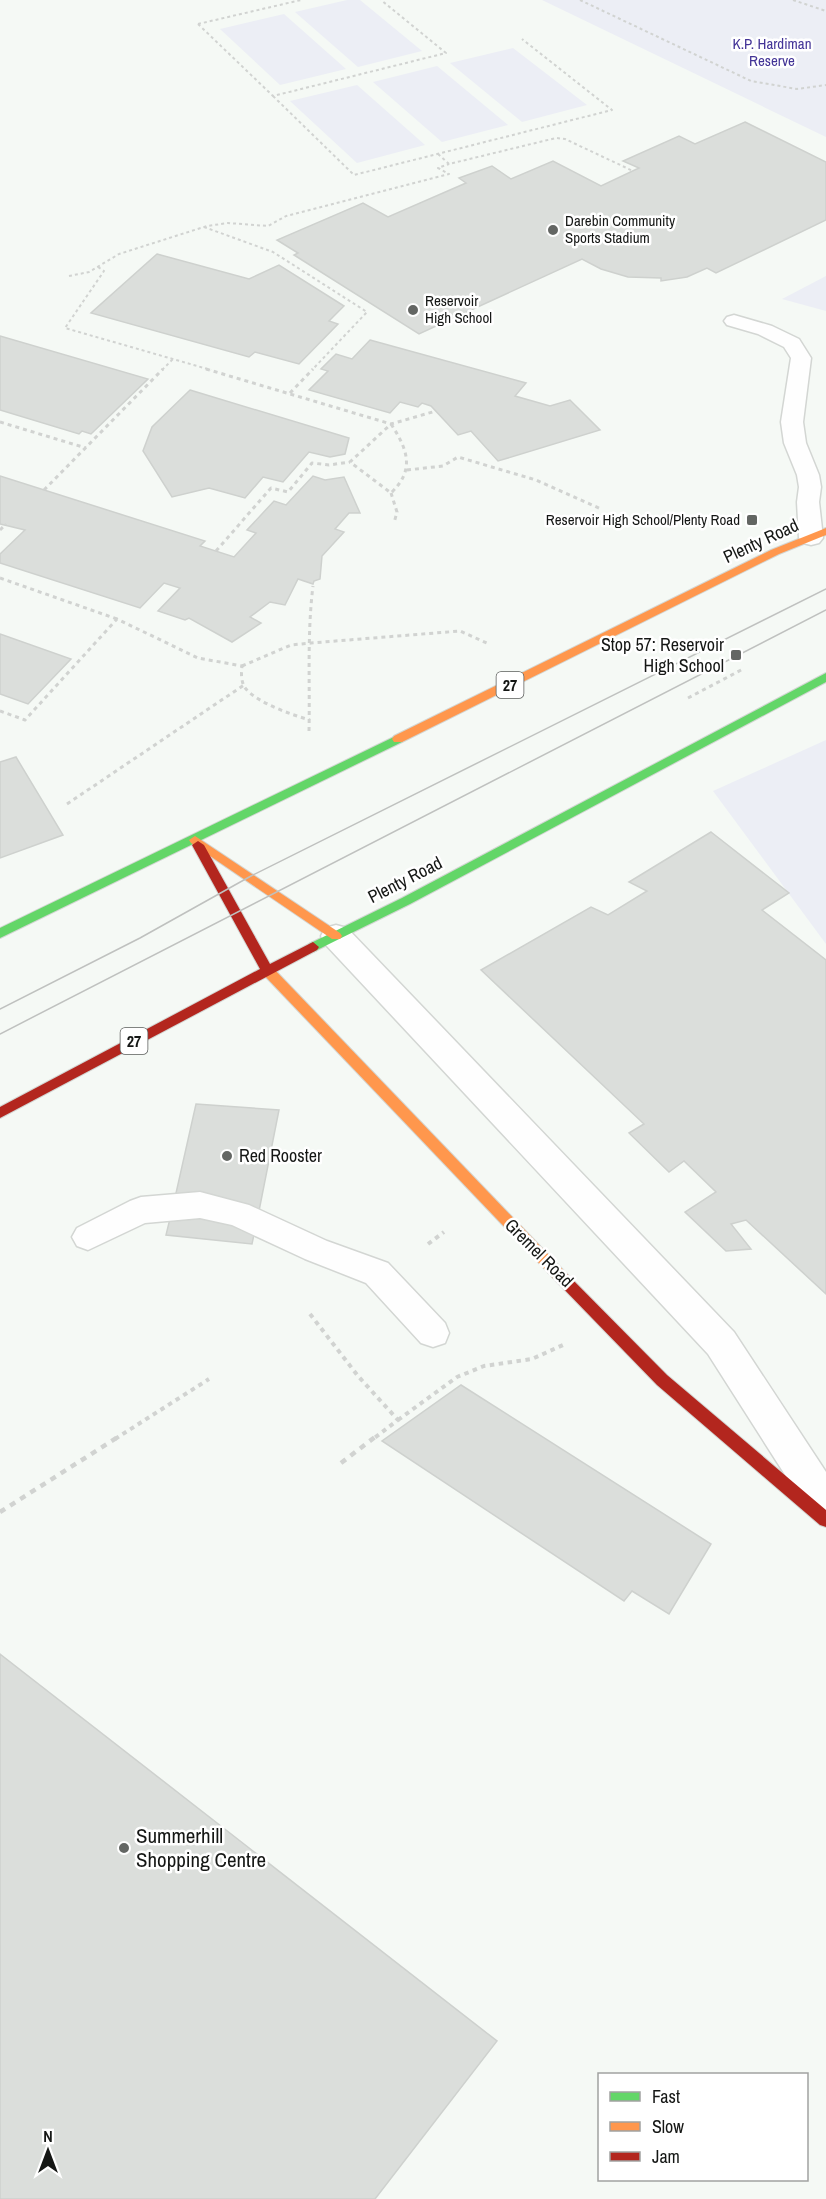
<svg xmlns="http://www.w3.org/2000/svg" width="826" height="2199" font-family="'Archivo Narrow',sans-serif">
<rect width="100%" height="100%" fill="#f5f9f5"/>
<g fill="#eceef5">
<polygon points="347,0 360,0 422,51 358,67 295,12"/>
<polygon points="542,0 826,0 826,137"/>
<polygon points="284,14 346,69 280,85 220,29"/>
<polygon points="513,48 587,105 522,122 450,63"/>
<polygon points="437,66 508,125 442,142 373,82"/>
<polygon points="357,85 425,145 357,163 290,101"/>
<polygon points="826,276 826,311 782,299"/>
<polygon points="826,740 826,944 713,791"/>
</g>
<g fill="#dbdedb" stroke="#ced1ce" stroke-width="1.5">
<polygon points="745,122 826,162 826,220 716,273 707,268 687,277 661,281 661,278 628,277 601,269 582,259 419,334 294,255 298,253 277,240 363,203 388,217 466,183 459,178 492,166 511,179 553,161 601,186 639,168 623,161 679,136 695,144"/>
<polygon points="157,254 249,279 279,265 344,306 329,321 338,324 299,364 255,352 249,357 91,313"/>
<polygon points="0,336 148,379 91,434 82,431 79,434 0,410"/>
<polygon points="370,340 526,383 515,396 550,406 570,400 600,430 498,461 471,431 458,435 431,406 422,403 418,407 400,402 390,413 309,390 328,371 321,369 336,354 352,359"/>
<polygon points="190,390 349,438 345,454 330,457 309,452 283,482 263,477 245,498 209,488 172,497 143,451 152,427"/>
<polygon points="0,476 205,541 200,546 234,557 256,533 247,530 274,501 286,505 313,476 325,480 344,477 360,513 349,513 335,529 344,532 322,556 320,579 314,581 313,584 298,579 285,605 270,602 250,617 261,623 232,642 189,618 185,620 158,611 180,588 164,583 140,608 0,563 0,554 25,530 0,524"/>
<polygon points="0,634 71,659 28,704 0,694"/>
<polygon points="16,757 63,835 0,858 0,762"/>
<polygon points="711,832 789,893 762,910 826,960 826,1294 746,1220 731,1224 751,1249 726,1251 685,1212 716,1192 684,1161 669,1172 629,1133 644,1124 481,970 591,907 608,915 647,891 629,882"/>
<polygon points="196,1104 279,1110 259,1211 174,1202"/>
<polygon points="174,1202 259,1211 252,1244 166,1235"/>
<polygon points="461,1385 711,1544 669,1614 632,1591 624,1601 382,1441"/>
<polygon points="0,1654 497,2041 375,2199 0,2199"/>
</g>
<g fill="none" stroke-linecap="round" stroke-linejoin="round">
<g stroke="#d3d6d3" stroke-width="3">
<g id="lane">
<polygon points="734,315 772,326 799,339 811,358 803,422 806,443 819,475 821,487 819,502 823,538 819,543 811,545 803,543 799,538 797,502 799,487 797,475 784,443 781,422 791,358 784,347 758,334 727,325 724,321 727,317"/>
<polygon points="200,1192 249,1205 327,1241 388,1263 445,1323 449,1333 445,1343 433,1347 421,1343 366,1283 305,1259 232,1225 200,1218 145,1223 88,1250 77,1246 72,1237 77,1228 130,1201 141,1197"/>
</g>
</g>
<g stroke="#d3d6d3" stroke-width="3">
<polygon id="street" points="336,925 347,928 734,1332 826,1472 826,1523 812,1517 708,1354 325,944 321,936 325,928"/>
</g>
<g stroke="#d3d6d3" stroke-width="2">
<g id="fast">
<polygon points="826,673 826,682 410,904 317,950 313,952 307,947 309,944 402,898"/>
<polygon points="398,735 404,739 402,742 0,938 0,928"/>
</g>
</g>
<g stroke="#d3d6d3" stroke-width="2">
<g id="slow">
<polygon points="826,528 826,535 779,554 402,742 394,742 392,739 394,736 771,550"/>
<polygon points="195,836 340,933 342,936 340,939 332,939 191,843 189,840"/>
<polygon points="267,965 272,967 567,1274 569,1278 567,1282 562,1284 557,1282 262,973 261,970 262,967"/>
</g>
</g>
<g stroke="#d3d6d3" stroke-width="2">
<g id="jam">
<polygon points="198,841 204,845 270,964 313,942 319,947 317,950 0,1118 0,1107 260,969 192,845"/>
<polygon points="562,1272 567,1274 667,1375 826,1510 826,1527 820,1525 657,1385 557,1282 555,1278 557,1274"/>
</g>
</g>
<g stroke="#d1d3d1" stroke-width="2" stroke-dasharray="3 3" stroke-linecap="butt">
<polyline points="580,0 751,81 797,89 826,85"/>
<polyline points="793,0 826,11"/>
<polyline points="198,24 273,96 446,53 381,0"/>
<polyline points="198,24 301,0"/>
<polyline points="273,96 354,175 612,110 522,39"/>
<polyline points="438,154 449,164 556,138 565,139 633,171"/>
<polyline points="204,227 273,252 367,312 312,370"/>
<polyline points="98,267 104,271 65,328 211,370"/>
<polyline points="69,276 89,272 119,254 207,226 228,223 268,226 286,216 449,174 438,168 449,164"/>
<polyline points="162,370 173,359"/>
</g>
<g stroke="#d1d3d1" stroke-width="3" stroke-dasharray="4 4" stroke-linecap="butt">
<polyline points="206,369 391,424 436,411"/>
<polyline points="290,393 313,369"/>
<polyline points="0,422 86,448"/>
<path d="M391,424C408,450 415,470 391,493L350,462Z"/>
<polyline points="407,470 443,466 458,457 536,480 601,509"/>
<polyline points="44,490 163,369"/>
<polyline points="391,493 397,512 394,523"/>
<polyline points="0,530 6,524"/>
<polyline points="216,551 271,488 288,492 312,463 329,465 350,462"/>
<polyline points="0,578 117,619"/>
<polyline points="242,666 291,645 311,643 460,631 489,644"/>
<polyline points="688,698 743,669"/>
<path d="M0,711L25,720L117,619L198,658L242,666C241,674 241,683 246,689C258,703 292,715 310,720"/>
<path d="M309,731C310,683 307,634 313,586"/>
<polyline points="67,804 244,685"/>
</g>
<g stroke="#d1d3d1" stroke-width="4" stroke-dasharray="4.5 4.5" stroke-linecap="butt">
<polyline points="428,1244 444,1232"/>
<polyline points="310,1314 358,1376 398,1420 373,1439"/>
<polyline points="398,1420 457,1377 484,1366 532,1359 563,1345"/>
<polyline points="115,1439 209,1379"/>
</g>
<g stroke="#d1d3d1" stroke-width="4.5" stroke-dasharray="6 6" stroke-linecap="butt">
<polyline points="341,1463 375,1437"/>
<polyline points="0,1512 118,1437"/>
</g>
<use href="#lane" fill="#fefefe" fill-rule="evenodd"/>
<use href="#street" fill="#fefefe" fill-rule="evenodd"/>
<use href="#fast" fill="#63d668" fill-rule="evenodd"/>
<use href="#slow" fill="#ff974d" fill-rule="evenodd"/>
<use href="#jam" fill="#b3261e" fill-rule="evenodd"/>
<g stroke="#bfc1bf" stroke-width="1.5">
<polyline points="0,1009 140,938 251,876 826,589"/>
<polyline points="0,1034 826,610"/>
</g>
</g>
<g fill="#636663" stroke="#fff" stroke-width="2">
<circle cx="553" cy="230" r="6"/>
<circle cx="413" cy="310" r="6"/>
<rect x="746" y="514" width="12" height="12" rx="3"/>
<rect x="730" y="649" width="12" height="12" rx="3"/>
<circle cx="227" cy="1156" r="6"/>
<circle cx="124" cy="1848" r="6"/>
</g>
<g text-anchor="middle" stroke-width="5" stroke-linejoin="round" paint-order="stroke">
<g font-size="15" fill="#433497" stroke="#fff">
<text x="772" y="49">K.P. Hardiman<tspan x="772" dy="17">Reserve</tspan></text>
</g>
<g font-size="15" fill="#151715" stroke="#fff" text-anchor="start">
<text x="565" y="226">Darebin Community<tspan x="565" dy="17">Sports Stadium</tspan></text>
<text x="425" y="306">Reservoir<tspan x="425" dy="17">High School</tspan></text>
<text x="740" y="525" text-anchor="end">Reservoir High School/Plenty Road</text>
</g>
<g fill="#fff" stroke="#5b5d5b" stroke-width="1.5">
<rect x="496.5" y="672" width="27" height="26" rx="4.5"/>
<rect x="120.5" y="1028" width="27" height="26" rx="4.5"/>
</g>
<g font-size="16" font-weight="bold" fill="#151715">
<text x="510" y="691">27</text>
<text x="134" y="1047">27</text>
</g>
<g font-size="18" fill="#151715" stroke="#fff">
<text transform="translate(761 541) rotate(-25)" y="6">Plenty Road</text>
<text transform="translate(405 880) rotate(-27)" y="6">Plenty Road</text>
<text transform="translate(539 1253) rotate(45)" y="6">Gremel Road</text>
</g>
<g font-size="18" fill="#151715" stroke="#fff" text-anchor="end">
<text x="724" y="651">Stop 57: Reservoir<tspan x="724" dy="21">High School</tspan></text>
<text x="239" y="1162" text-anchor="start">Red Rooster</text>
</g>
<g font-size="21" fill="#151715" stroke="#fff" text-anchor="start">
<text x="136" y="1843">Summerhill<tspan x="136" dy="24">Shopping Centre</tspan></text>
</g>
</g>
<rect x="598" y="2073" width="210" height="108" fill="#ffffff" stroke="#a1a2a1" stroke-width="1.5"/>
<rect x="610" y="2092" width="30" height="9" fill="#63d668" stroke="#a1a2a1" stroke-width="1.5"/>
<text x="652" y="2103" font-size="18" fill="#151715">Fast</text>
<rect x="610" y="2122" width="30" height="9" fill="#ff974d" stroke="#a1a2a1" stroke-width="1.5"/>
<text x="652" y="2133" font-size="18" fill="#151715">Slow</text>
<rect x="610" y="2152" width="30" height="9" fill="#b3261e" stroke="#a1a2a1" stroke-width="1.5"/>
<text x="652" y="2163" font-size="18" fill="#151715">Jam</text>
<g transform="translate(48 2151)" stroke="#ffffff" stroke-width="4.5" paint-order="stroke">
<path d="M0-4.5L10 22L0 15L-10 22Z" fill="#151715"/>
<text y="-9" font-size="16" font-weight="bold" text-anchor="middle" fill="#151715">N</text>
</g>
</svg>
